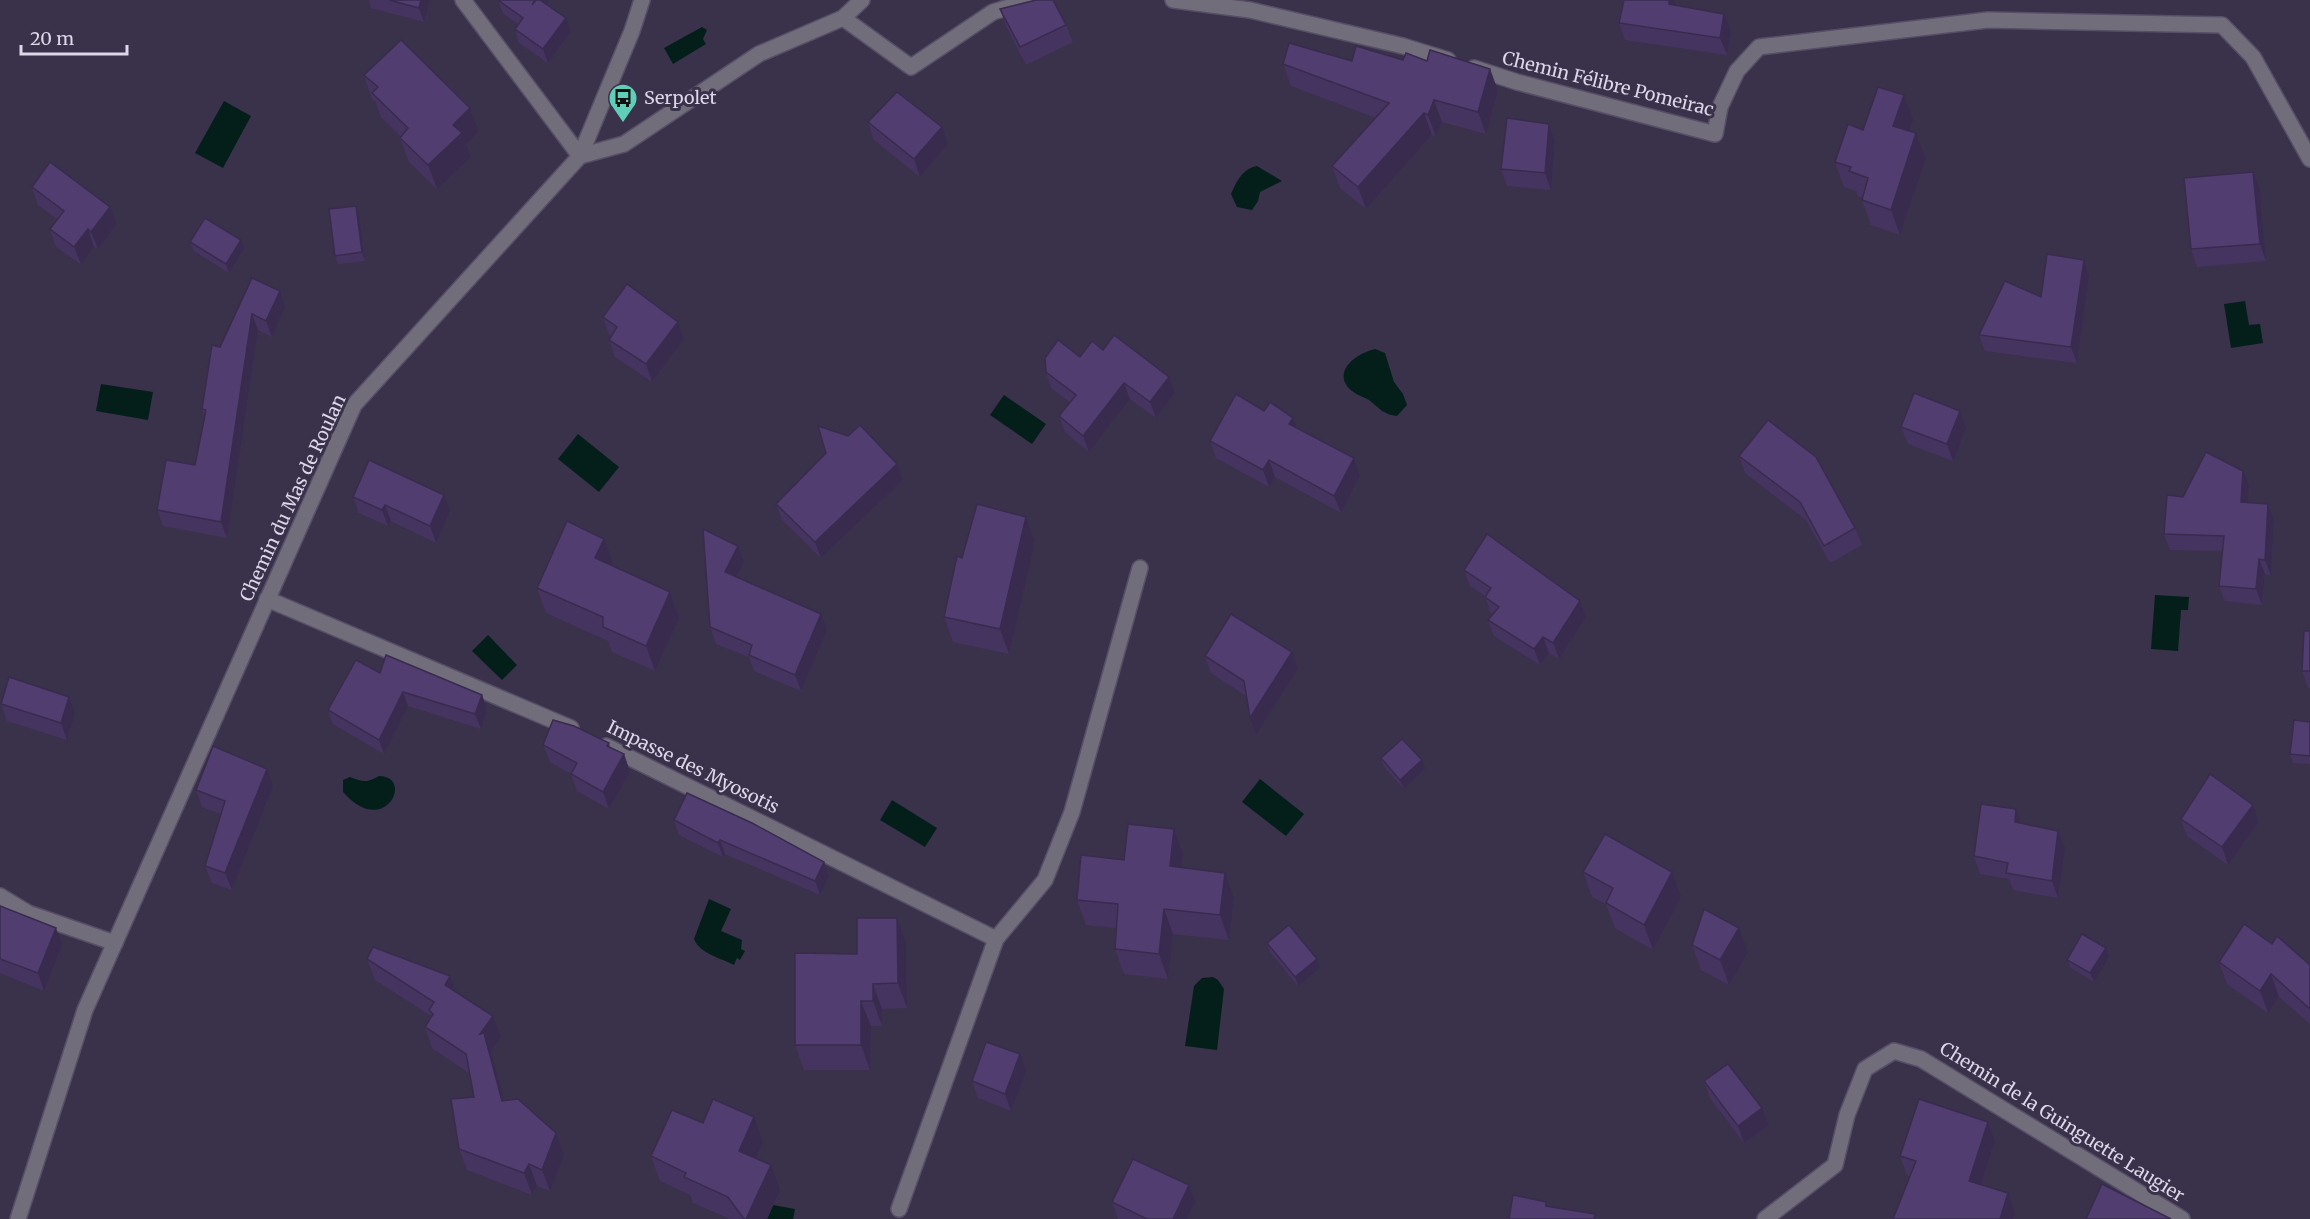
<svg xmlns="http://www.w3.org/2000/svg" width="2310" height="1219" font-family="Merriweather,serif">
<rect width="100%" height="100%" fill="#3a314b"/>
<g fill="#041f1a">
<polygon points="702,27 707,30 703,39 706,44 673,64 664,48"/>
<polygon points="224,101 251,116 223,168 195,153"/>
<path d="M1257,166L1282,181L1260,192L1258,201L1252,210L1237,207L1231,194C1237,181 1242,169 1257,166Z"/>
<polygon points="2245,301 2249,325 2260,324 2263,343 2231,348 2224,304"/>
<path d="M1375,349L1385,353L1394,382L1403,394L1407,405L1397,416C1384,415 1379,408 1369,400C1364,397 1357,395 1352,391C1330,372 1357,353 1375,349Z"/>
<polygon points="101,384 153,392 148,420 96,411"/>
<polygon points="1004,395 1046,424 1032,444 990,415"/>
<polygon points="578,434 619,467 599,492 558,459"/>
<polygon points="2155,595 2189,597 2188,610 2181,610 2178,651 2151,649"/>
<polygon points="488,635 517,665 502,680 472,651"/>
<path d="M379,776C415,776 385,840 343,792V780L350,777C363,782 367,783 379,776Z"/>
<polygon points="1260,779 1304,814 1286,836 1242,802"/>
<polygon points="892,800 937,828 925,847 880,820"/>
<path d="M709,899L731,909L721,931L742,940L741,949L745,951L740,960L737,958L734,965C721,958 700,954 694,939Z"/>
<polygon points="1213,977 1218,980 1224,989 1217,1050 1185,1046 1194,986 1202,978"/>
<polygon points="773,1205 795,1209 793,1219 766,1219"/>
</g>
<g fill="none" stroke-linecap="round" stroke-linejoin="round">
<g stroke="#574f67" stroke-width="18">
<g id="minor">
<polyline points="463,0 580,156"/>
<polyline points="1173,0 1250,10 1403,46 1448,60"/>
<polyline points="843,18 911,67 993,12 1032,0"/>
<polyline points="1474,68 1517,82 1715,134 1720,107 1737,71 1759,47 1988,20 2222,25 2253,57 2310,159"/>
<polyline points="580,156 632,31 642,0"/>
<polyline points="267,599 571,728"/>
<polyline points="606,746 996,939 899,1209"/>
<polyline points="0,896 28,913 115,943"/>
<polyline points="996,939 1045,880 1072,812 1140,568"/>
<polyline points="18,1219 85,1010 354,405 580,156 624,144 759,54 843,18 862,0"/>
<polyline points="1765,1219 1835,1165 1847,1115 1865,1069 1894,1051 1921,1059 2182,1219"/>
</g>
</g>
<use href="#minor" stroke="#726d7b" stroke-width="15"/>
</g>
<g fill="#463460">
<polygon points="369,0 430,0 424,22 371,8"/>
<polygon points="498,0 549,0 546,5 566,18 571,31 548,63 519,43 515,29 518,24 503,13"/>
<polygon points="1674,0 1676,5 1731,31 1727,55 1625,40 1619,23"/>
<polygon points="1000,9 1066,25 1073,42 1026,65 1006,26"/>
<polygon points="1403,60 1427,61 1490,69 1498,91 1486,134 1442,122 1436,137 1432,135 1366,209 1340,188 1332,166 1376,118 1291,86 1283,64"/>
<polygon points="364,75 470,108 479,132 466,144 471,157 437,189 409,162 400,138 401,137 381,117 375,101 372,99"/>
<polygon points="1913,120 1909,131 1916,133 1926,158 1900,235 1871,225 1862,200 1863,198 1858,196 1856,191 1844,187 1835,162 1863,130"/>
<polygon points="868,122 948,144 920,177 874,140"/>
<polygon points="1549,124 1555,142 1551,190 1507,186 1501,169"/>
<polygon points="32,187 117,224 98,249 94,247 81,264 56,247 50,229 57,219 38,205"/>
<polygon points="2260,189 2266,261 2197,267 2191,249"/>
<polygon points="359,215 365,261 338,264 335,256"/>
<polygon points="241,240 244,248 229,273 194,251 190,242"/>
<polygon points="2084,260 2089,276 2077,363 1985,351 1979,335 2041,297"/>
<polygon points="252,278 280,291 285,307 272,337 258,330 227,538 163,526 157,510 195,465 205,417 202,409 220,347"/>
<polygon points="603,317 678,322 684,339 652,382 615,357 609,340 612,336 609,334"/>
<polygon points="1103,350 1175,393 1156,418 1130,399 1089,452 1065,432 1059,416 1070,402 1051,388 1046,372 1080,357"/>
<polygon points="1264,411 1354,458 1360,476 1341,513 1275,477 1269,487 1216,458 1210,441"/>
<polygon points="1901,427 1966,429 1953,461 1908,444"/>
<polygon points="1739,456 1855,528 1862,545 1830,563 1806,520 1745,473"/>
<polygon points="897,464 903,480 821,558 782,520 776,504"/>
<polygon points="2249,486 2247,503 2268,504 2274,520 2271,576 2265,574 2262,605 2225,601 2219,586 2223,551 2170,550 2164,534 2183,497"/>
<polygon points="353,497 450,511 436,543 391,521 388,526 359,513"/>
<polygon points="1026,517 1035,542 1009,654 953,642 944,617 962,558"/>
<polygon points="744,562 737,577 827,630 801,691 754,671 749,657 716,644 710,627"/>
<polygon points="613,564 612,566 670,592 679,618 655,671 612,652 608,641 546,613 537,588"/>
<polygon points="1464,570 1580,601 1586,617 1559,659 1549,653 1540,665 1494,636 1488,620 1493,614 1491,613 1485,596 1470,586"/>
<polygon points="2310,631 2310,688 2308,688 2302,671"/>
<polygon points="1205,656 1298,669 1256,735 1250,718 1246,696 1211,673"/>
<polygon points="380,673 482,695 487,709 481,729 408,706 384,754 333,724 328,710"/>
<polygon points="1,704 75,714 67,740 7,721"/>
<polygon points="2310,722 2310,764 2293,763 2290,754"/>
<polygon points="609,743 610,747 624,754 630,772 609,809 577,791 571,774 550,762 543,745"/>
<polygon points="1381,758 1425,769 1404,789 1384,767"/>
<polygon points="273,786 232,890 212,883 205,866 221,814 202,807 196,790"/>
<polygon points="2253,805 2259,822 2228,865 2187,836 2181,819"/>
<polygon points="674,820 824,862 829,876 820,895 725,854 723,857 679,835"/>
<polygon points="2021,823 2065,849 2058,898 2013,890 2009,879 1980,874 1974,856"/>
<polygon points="1174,829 1183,854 1182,867 1234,898 1229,940 1173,934 1168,979 1124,974 1115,949 1116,928 1086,925 1077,900 1124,860"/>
<polygon points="1583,872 1681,897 1653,950 1615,928 1606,904 1592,897"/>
<polygon points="0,906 62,945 44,991 0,973"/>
<polygon points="906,943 907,1008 882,1009 882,1026 871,1026 870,1070 804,1070 795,1045 857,954"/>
<polygon points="1267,943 1317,959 1320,968 1298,986 1270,952"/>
<polygon points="2272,944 2310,965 2310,1024 2279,997 2268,1013 2227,984 2219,962"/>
<polygon points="1692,945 1748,953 1729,985 1701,970"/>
<polygon points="2109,957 2094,982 2071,968 2067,960"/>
<polygon points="367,959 455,991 493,1016 501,1037 491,1051 504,1101 564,1155 550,1191 537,1186 532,1195 467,1170 459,1149 474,1097 469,1073 432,1048 425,1027 431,1016 375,980"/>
<polygon points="1026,1072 1011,1111 978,1098 972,1081"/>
<polygon points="1704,1081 1762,1108 1769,1125 1744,1143 1710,1098"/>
<polygon points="1988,1122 1995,1141 1981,1185 2008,1193 2015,1212 2013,1219 1893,1219 1910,1176 1907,1175 1900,1156"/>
<polygon points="703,1123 763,1142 756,1159 780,1190 767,1219 730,1219 693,1203 690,1195 660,1181 651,1156"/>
<polygon points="1112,1202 1195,1202 1187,1219 1118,1219"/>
</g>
<g fill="#392b4e">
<polygon points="421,0 430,0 424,22 419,8"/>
<polygon points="535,0 549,0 537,19"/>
<polygon points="1669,0 1674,0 1677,6 1669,4"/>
<polygon points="1724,14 1731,31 1727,55 1720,38"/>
<polygon points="566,18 571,31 548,63 543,49"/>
<polygon points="1490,69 1498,91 1486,134 1478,112"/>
<polygon points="1904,95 1913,120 1902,151 1893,126"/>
<polygon points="1434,100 1442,122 1436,137 1428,115"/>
<polygon points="470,108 479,132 466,144 471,157 437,189 428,165 453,125"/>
<polygon points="1424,113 1432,135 1366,209 1358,187"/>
<polygon points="1549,124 1555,142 1551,190 1545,173"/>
<polygon points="942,127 948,144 920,177 914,159"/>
<polygon points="1916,133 1926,158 1900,235 1891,210"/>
<polygon points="2253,172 2260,189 2266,261 2260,244"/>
<polygon points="356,206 359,215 365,261 362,252"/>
<polygon points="110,207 117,224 98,249 91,232"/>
<polygon points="88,229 94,247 81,264 74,247"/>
<polygon points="241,240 244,248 229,273 226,264"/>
<polygon points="2084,260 2089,276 2077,363 2071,347"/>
<polygon points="280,291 285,307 272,337 266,321"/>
<polygon points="252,314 258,330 227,538 221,522"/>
<polygon points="678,322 684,339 652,382 646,364"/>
<polygon points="1169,377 1175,393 1156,418 1150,402"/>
<polygon points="1124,383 1130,399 1089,452 1083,436"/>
<polygon points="1960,411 1966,429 1953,461 1947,444"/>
<polygon points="1293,418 1299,435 1289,424"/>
<polygon points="1354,458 1360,476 1341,513 1334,496"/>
<polygon points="1269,460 1275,477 1269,487 1263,470"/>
<polygon points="897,464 903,480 821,558 815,542"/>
<polygon points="2243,471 2249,486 2246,518 2241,502"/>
<polygon points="444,495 450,511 436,543 430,526"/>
<polygon points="2268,504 2274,520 2271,576 2265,560"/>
<polygon points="385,505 391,521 388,526 382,510"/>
<polygon points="1026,517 1035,542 1009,654 1000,629"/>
<polygon points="604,539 613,564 604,583 595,558"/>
<polygon points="738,546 744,562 731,588 725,572"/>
<polygon points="2259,559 2265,574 2262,605 2256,589"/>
<polygon points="670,592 679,618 655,671 646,646"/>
<polygon points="1580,601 1586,617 1559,659 1553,643"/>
<polygon points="821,614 827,630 801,691 795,675"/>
<polygon points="1543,637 1549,653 1540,665 1534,649"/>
<polygon points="1292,652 1298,669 1256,735 1250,718"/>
<polygon points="403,692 408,706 384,754 379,740"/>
<polygon points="482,695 487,709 481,729 475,714"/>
<polygon points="69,697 75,714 67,740 61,723"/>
<polygon points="624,754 630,772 609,809 603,792"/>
<polygon points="1422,760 1425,769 1404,789 1400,780"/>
<polygon points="267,769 273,786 232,890 225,873"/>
<polygon points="2253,805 2259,822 2228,865 2222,847"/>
<polygon points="2016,809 2022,826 2015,822"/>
<polygon points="1174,829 1183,854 1179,891 1170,866"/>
<polygon points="2058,831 2065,849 2058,898 2052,881"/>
<polygon points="720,840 725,854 723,857 718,843"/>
<polygon points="824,862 829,876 820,895 815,881"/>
<polygon points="1672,872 1681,897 1653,950 1644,925"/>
<polygon points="1225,873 1234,898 1229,940 1220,915"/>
<polygon points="1164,909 1173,934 1168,979 1159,954"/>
<polygon points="897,918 906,943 907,1008 898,983"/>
<polygon points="56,928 62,945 44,991 38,973"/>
<polygon points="1739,928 1748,953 1729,985 1720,960"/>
<polygon points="2106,948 2109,957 2094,982 2090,973"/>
<polygon points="1317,959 1320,968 1298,986 1295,977"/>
<polygon points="2271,974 2279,997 2268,1013 2260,991"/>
<polygon points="450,976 458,998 445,985"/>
<polygon points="873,984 882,1009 882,1026 873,1001"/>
<polygon points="861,1001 871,1026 870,1070 861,1045"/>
<polygon points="493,1016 501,1037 491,1051 510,1122 480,1034"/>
<polygon points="1020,1054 1026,1072 1011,1111 1005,1094"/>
<polygon points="1762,1108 1769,1125 1744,1143 1738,1126"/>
<polygon points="754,1117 763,1142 748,1176 739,1151"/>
<polygon points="1988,1122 1995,1141 1976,1200 1969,1181"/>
<polygon points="556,1133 564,1155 550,1191 542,1170"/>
<polygon points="529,1164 537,1186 532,1195 524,1173"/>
<polygon points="771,1165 780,1190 767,1219 746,1219"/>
<polygon points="1189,1185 1195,1202 1187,1219 1173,1219"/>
<polygon points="2008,1193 2015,1212 2013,1219 2000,1219"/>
</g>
<g fill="#513d70" stroke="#392b4e" stroke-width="1.5">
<polygon points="389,0 421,0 419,8"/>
<polygon points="498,0 535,0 532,5 536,0 540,0 566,18 543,49 515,29 523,18"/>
<polygon points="1036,0 1053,0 1066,25 1020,47 1000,9"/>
<polygon points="1624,0 1669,0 1669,4 1724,14 1720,38 1619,23"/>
<polygon points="401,40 470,108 453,125 462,133 428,165 400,138 408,128 372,93 378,87 364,75"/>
<polygon points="1289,43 1352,61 1356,46 1403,60 1406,53 1427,61 1430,50 1490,69 1478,112 1434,100 1428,115 1424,113 1358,187 1332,166 1389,103 1283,64"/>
<polygon points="1878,87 1904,95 1893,126 1916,133 1891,210 1862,200 1868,178 1849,171 1851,167 1835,162 1848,124 1863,130"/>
<polygon points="897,92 942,127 914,159 868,122"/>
<polygon points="1507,118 1549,124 1545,173 1501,169"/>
<polygon points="50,162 110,207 91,232 88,229 74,247 50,229 64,211 32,187"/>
<polygon points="2253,172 2260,244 2191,249 2184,178"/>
<polygon points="356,206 362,252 335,256 329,209"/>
<polygon points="205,218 241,240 226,264 190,242"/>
<polygon points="2047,254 2084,260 2071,347 1979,335 2005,281 2041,297"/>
<polygon points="252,278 280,291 266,321 252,314 221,522 157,510 166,460 195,465 206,410 202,409 212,345 220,347"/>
<polygon points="627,284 678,322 646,364 609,340 617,327 603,317"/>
<polygon points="1114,335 1169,377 1150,402 1124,383 1083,436 1059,416 1076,395 1046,372 1045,358 1058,340 1080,357 1092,341 1103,350"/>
<polygon points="1914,393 1960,411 1947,444 1901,427"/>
<polygon points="1236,394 1264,411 1270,402 1293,418 1289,424 1354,458 1334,496 1269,460 1263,470 1210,441"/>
<polygon points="1768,420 1816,457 1855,528 1824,546 1800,502 1739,456"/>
<polygon points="860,425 897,464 815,542 776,504 826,453 818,426 848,436"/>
<polygon points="2206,452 2243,471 2241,502 2268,504 2265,560 2259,559 2256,589 2219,586 2224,536 2164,534 2167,495 2183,497"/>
<polygon points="369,460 444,495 430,526 385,505 382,510 353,497"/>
<polygon points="977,504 1026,517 1000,629 944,617 957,556 962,558"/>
<polygon points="567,521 604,539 595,558 670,592 646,646 603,627 603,617 537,588"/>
<polygon points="703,529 738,546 725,572 821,614 795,675 749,655 752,645 710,627"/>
<polygon points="1487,534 1580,601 1553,643 1543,637 1534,649 1488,620 1499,607 1485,597 1491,588 1464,570"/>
<polygon points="1231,614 1292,652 1250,718 1244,681 1205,656"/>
<polygon points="2304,631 2310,631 2310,671 2302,671"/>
<polygon points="386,655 482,695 475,714 403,692 379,740 328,710 356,660 380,673"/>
<polygon points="9,677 69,697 61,723 1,704"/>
<polygon points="553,720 574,726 609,743 607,746 624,754 603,792 571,774 577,763 543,745"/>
<polygon points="2294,720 2310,722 2310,756 2290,754"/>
<polygon points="1402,739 1422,760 1400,780 1381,758"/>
<polygon points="213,746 267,769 225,873 205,866 225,801 196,790"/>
<polygon points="2210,774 2253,805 2222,847 2181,819"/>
<polygon points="687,793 752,823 824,862 815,881 720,840 718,843 674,820"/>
<polygon points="1981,804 2016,809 2015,822 2058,831 2052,881 2006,873 2008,863 1974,856"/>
<polygon points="1128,824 1174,829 1170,866 1225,873 1220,915 1164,909 1159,954 1115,949 1118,904 1077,900 1081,855 1124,860"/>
<polygon points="1605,834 1672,872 1644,925 1606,903 1613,888 1583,872"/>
<polygon points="0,906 56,928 38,973 0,959"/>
<polygon points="1704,909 1739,928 1720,960 1692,945"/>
<polygon points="857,918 897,918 898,983 873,984 873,1001 861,1001 861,1045 795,1045 795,953 857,954"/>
<polygon points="2244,924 2272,944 2277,936 2310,965 2310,1009 2271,974 2260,991 2219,962"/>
<polygon points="1289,925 1317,959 1295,977 1267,943"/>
<polygon points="2082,934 2106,948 2090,973 2067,960"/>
<polygon points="373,947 450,976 445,985 493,1016 480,1034 484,1033 502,1101 518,1099 556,1133 542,1170 529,1164 524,1173 459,1149 451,1099 474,1097 466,1054 425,1027 433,1014 429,1010 434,1002 367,959"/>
<polygon points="986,1042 1020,1054 1005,1094 972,1081"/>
<polygon points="1728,1064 1762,1108 1738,1126 1704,1081"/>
<polygon points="713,1099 754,1117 739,1151 771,1165 746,1219 744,1219 728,1197 684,1177 686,1173 651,1156 672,1110 703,1123"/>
<polygon points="1919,1099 1988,1122 1969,1181 2008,1193 2000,1219 1893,1219 1916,1161 1900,1156"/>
<polygon points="1133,1159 1189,1185 1173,1219 1147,1219 1112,1202"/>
<polygon points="2102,1184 2171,1219 2086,1219"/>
<polygon points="1513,1195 1546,1202 1546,1206 1595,1214 1594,1219 1509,1219"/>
</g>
<defs>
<g id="bus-pin" transform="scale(1.5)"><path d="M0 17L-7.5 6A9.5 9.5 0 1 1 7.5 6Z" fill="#5eceb8" stroke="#3a314b"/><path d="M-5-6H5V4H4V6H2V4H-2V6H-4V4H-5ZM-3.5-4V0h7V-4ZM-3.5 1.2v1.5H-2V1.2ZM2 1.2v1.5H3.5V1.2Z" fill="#111"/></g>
</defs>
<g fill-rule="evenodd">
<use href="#bus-pin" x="623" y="98"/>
</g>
<g text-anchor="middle" stroke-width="6" stroke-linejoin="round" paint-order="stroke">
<g font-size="18" fill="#ddd7e8" stroke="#3a314b">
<text transform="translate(1608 84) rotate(14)" y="6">Chemin Félibre Pomeirac</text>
<text transform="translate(293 498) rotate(-65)" y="6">Chemin du Mas de Roulan</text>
<text transform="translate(693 767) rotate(26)" y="6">Impasse des Myosotis</text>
<text transform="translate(2062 1122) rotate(32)" y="6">Chemin de la Guinguette Laugier</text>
</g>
<g font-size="18" fill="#ddd7e8" stroke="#3a314b" text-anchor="start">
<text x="644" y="104">Serpolet</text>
</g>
</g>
<path d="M21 45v9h106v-9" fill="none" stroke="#ddd7e8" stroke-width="3"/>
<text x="30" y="45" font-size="18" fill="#ddd7e8" stroke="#3a314b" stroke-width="4.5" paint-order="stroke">20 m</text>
</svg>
